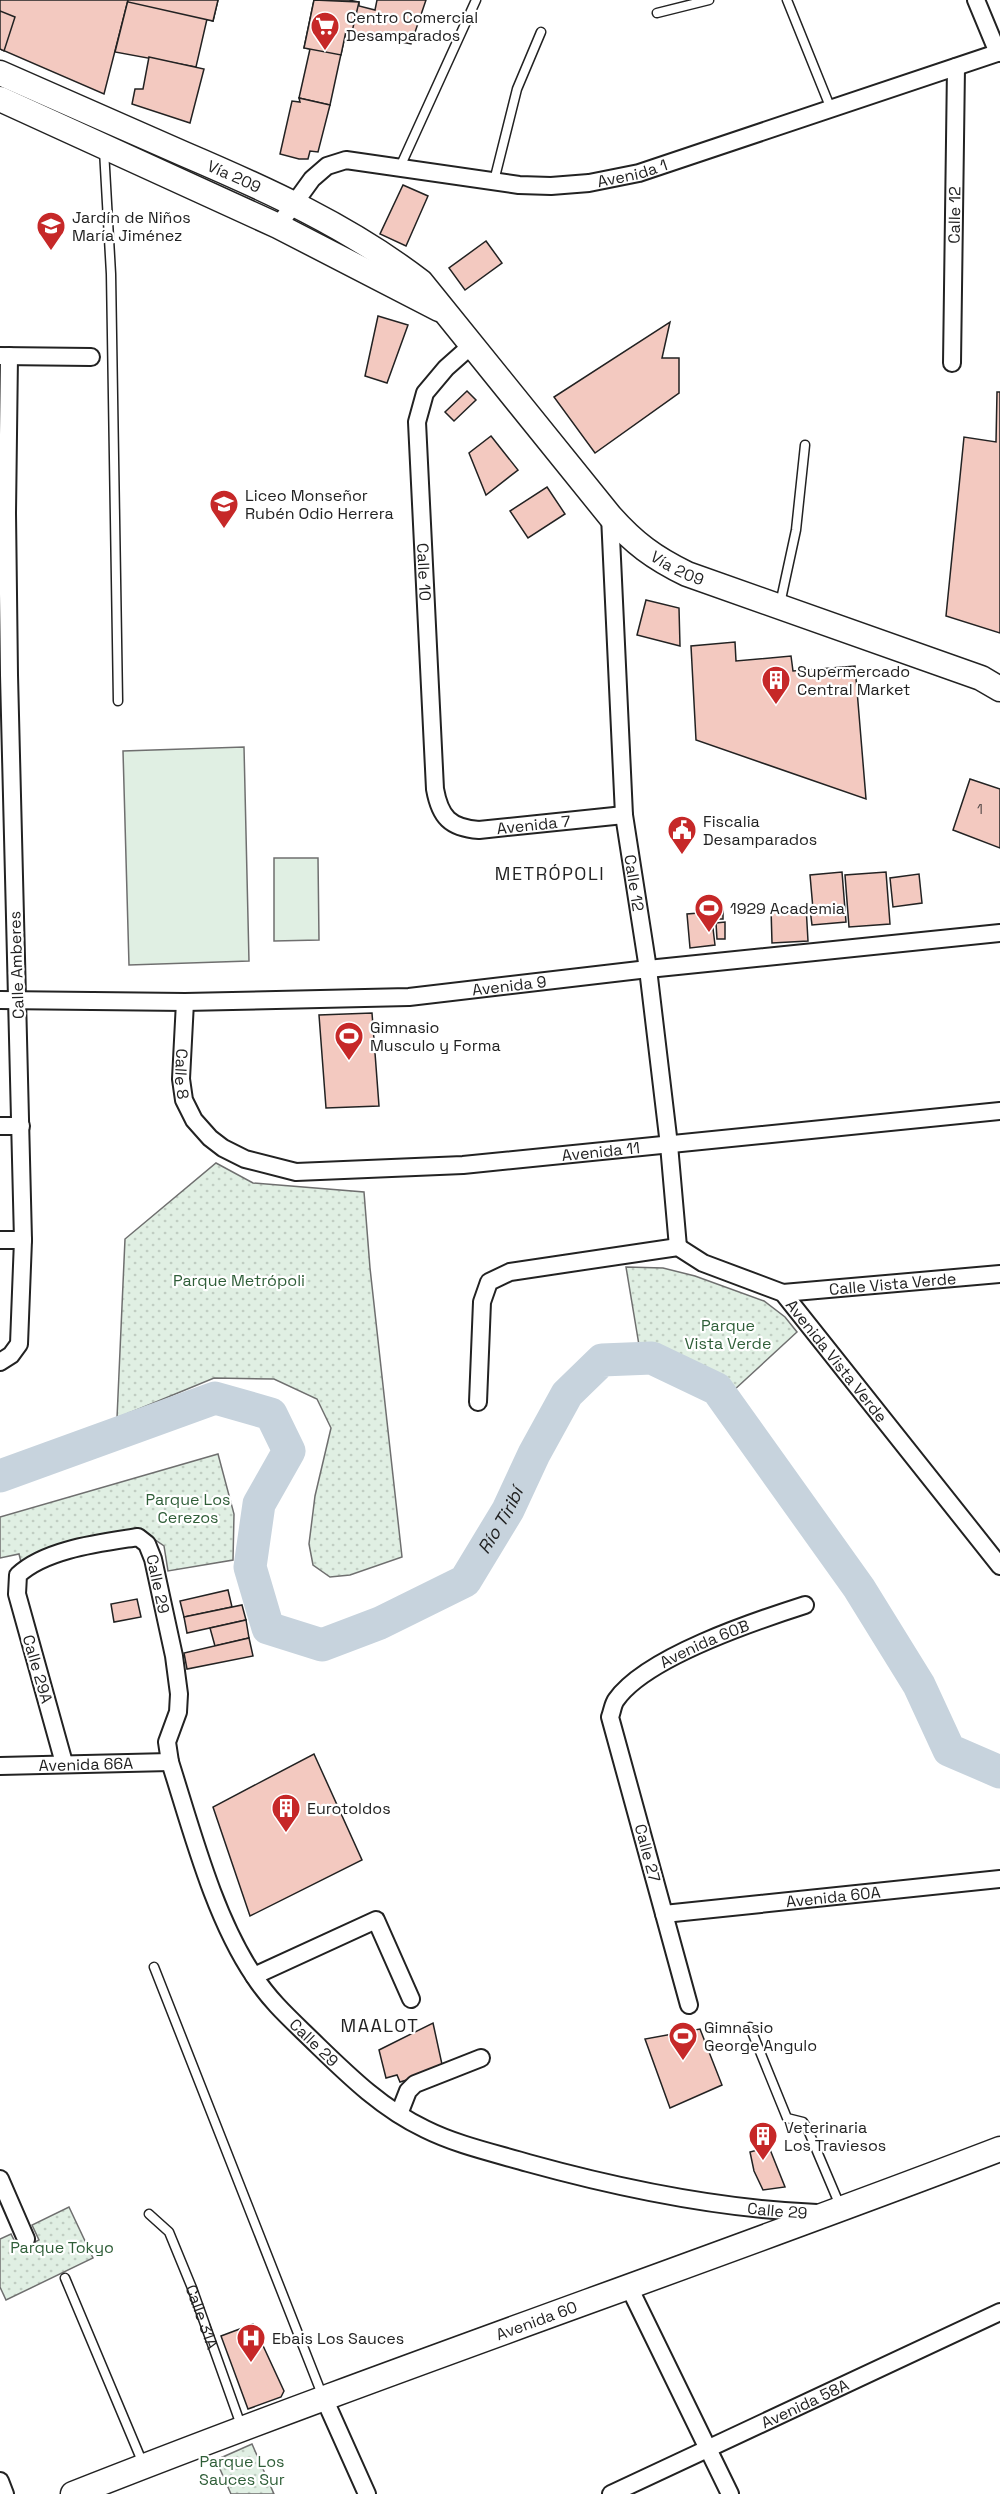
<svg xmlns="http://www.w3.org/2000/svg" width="1000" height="2494" font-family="'Space Grotesk',sans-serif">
<defs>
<pattern id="park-dots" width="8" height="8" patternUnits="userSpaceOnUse" patternTransform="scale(1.5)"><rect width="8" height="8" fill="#e0efe3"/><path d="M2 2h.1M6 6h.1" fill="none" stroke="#c0cdc2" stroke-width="1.8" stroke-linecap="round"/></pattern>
</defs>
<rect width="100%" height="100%" fill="#fff"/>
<g fill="#e0efe3" stroke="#6f6f6f" stroke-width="1.5">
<polygon points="244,747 249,961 129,965 123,751"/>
<polygon points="274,858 318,858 319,940 274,941"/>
</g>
<g fill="url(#park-dots)" stroke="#6f6f6f" stroke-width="1.5">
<polygon points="216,1163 253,1183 364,1192 370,1268 402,1557 350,1575 330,1577 313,1565 309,1544 315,1496 331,1428 317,1399 274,1379 214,1378 117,1418 125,1239"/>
<polygon points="626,1267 663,1268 695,1276 764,1301 785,1317 797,1332 733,1391 722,1379 652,1344 639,1345"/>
<polygon points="218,1454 234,1514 233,1560 168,1571 164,1546 148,1535 31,1563 21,1562 19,1554 0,1558 0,1517"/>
<polygon points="69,2207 93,2258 6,2300 0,2287 0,2239 11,2234 19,2250 39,2240 32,2225"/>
<polygon points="252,2444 274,2494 231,2494 216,2460"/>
</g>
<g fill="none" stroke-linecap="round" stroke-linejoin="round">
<path stroke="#c7d3dd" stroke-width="33" id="s1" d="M0,1476L215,1398L271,1414L289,1451L259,1504L250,1567L268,1628L322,1645L380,1623L465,1581L508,1510L534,1454L567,1394L602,1360L652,1358L717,1389L859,1588L919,1685L949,1750L1000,1772"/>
</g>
<g fill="#f3c9c0" stroke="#222" stroke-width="1.5">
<polygon points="0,0 128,0 104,94 0,49"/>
<polygon points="128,0 218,0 213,21 207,19 196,67 115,52"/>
<polygon points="128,0 218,0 213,21 128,2"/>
<polygon points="314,0 349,0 359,2 359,6 375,10 377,0 426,0 411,44 346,31 330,105 299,98 310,49 304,48"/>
<polygon points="314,0 359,2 352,32 346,31 341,55 304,48"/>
<polygon points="0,11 15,17 4,51 0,49"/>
<polygon points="149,57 204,69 190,123 132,104 135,89 143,89"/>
<polygon points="299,98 330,105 318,152 310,151 308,159 299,159 280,154 292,101 300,102"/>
<polygon points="403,185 428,196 406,246 380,234"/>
<polygon points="486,241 502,263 465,290 449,268"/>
<polygon points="378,316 408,325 387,383 365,376"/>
<polygon points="670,322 662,358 679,358 679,393 595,453 554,397"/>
<polygon points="467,391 476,400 454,421 445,412"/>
<polygon points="997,392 1000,392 1000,633 946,616 964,437 996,442"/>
<polygon points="491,436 518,470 486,495 469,453"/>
<polygon points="547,487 565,514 528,538 510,511"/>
<polygon points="646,600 679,608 680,646 637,635"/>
<polygon points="735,642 736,661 791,656 793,671 855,666 866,799 696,740 691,646"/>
<polygon points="970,779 1000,789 1000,848 953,830"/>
<polygon points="842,872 846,922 812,925 810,909 813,909 810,875"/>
<polygon points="886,872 890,924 849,927 845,875"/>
<polygon points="919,874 922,903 893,907 890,878"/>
<polygon points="806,906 808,941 772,943 771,908"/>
<rect x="713" y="909" width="10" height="10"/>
<polygon points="711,912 715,945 690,948 687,914"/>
<polygon points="725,922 725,939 717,939 716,923"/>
<polygon points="372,1013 379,1106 326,1108 319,1015"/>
<polygon points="228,1590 232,1607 184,1617 180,1601"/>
<polygon points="137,1599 141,1617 114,1622 111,1604"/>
<polygon points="242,1605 246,1620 187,1633 184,1617"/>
<polygon points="246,1620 249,1638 215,1646 210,1628"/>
<polygon points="249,1638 253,1656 187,1669 184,1653"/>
<polygon points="314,1754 362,1860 250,1916 213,1807"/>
<polygon points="433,2023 443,2069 400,2082 397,2075 386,2078 379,2050"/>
<polygon points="700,2029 722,2085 670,2108 645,2039"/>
<polygon points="769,2147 785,2187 763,2190 754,2171 750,2152"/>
<polygon points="253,2324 284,2391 281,2397 248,2409 221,2336"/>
</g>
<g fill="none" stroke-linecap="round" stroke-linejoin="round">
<g stroke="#222" stroke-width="11">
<g id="lane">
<polyline points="787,0 831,109"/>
<polyline points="657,13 709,0"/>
<polyline points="104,150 111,274 118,701"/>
<polyline points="400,167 476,0"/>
<polyline points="494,181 517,89 541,32"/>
<polyline points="780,604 796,530 805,445"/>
<polyline points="154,1967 323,2397"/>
<polyline points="750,2027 787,2118 803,2122 808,2130 841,2208"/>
<path id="s2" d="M149,2214L169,2232L192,2288L242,2428"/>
<polyline points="65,2278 144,2466"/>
</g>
</g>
<g stroke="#222" stroke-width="20">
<g id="street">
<polyline points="976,0 998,53"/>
<path id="s3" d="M278,226L312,179L327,166L346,160L519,185L551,186L589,183L639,173L1000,52"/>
<path id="s4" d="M473,344L446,368L425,393L417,422L435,789C440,817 450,828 479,830L624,815"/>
<polyline points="0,356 91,357"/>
<path id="s5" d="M952,363L956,67"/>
<path id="s6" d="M610,516L624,815L648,969L669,1145L678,1247"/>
<path id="s7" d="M0,1000L185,1002L409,997L648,969L1000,933"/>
<path id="s8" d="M185,1002L181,1079L184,1100L194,1120L210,1138L223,1148L245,1159L296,1172L463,1165L1000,1111"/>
<polyline points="0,1126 21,1126"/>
<polyline points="0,1240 23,1240"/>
<path id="s9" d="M783,1293L1000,1274"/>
<polyline points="0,1362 11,1355 19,1344 23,1240 9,675 7,513 9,356"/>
<path id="s10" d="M478,1402L482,1302L489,1282L510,1272L678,1247L703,1263L783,1293L1000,1566"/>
<path id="s11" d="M64,1763L17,1594L18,1575C46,1549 100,1543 138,1537L147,1544L153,1559L174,1656L179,1694L178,1712L167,1742L170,1762C192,1831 214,1917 254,1976C272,2004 295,2023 318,2046C351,2078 383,2109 425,2129C457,2145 494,2153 528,2163C622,2189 719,2209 817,2213"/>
<path id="s12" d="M0,1766L170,1762"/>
<path id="s13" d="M664,1914L1000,1879"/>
<polyline points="254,1976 376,1920 411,1999"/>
<path id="s14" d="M689,2005L610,1717C612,1712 613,1704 616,1700C646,1657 755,1621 805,1605"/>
<polyline points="399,2114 408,2091 415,2084 481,2058"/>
<polyline points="0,2179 26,2239"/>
<polyline points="629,2287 730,2494"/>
<polyline points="324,2398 367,2494"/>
<polyline points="0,2481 5,2494"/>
<path id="s15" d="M611,2494L1000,2312"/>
</g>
</g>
<g stroke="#222" stroke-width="27">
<g id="secondary">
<path id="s16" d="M0,73C61,100 123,127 184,154C266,189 350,227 421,282L610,516C634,543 654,558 687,574L981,678L1000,689"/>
<polyline points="0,99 278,226 439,309"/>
<path id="s17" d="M73,2494C380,2373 692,2267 1000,2149"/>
</g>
</g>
<use href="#lane" stroke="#fff" stroke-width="8"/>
<use href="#street" stroke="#fff" stroke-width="16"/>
<use href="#secondary" stroke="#fff" stroke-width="24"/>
</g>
<defs>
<g id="supermarket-pin" transform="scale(1.5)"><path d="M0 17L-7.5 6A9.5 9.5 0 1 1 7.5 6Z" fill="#c62828" stroke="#fff"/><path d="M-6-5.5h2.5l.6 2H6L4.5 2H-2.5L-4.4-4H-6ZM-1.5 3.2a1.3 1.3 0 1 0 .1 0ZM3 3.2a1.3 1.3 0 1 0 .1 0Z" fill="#fff"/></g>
<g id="school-pin" transform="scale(1.5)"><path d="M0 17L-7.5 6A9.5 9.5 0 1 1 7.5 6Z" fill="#c62828" stroke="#fff"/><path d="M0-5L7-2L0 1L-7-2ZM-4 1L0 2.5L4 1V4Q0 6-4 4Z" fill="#fff"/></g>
<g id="building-pin" transform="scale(1.5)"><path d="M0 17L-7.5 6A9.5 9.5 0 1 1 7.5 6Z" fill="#c62828" stroke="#fff"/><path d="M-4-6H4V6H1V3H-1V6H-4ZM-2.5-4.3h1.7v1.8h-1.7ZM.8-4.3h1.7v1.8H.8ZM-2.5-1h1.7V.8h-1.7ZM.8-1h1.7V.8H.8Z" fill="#fff"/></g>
<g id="civic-pin" transform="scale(1.5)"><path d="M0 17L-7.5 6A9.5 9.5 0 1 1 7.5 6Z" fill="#c62828" stroke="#fff"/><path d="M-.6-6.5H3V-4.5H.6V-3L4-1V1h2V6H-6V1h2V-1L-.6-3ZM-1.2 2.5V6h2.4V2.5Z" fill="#fff"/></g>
<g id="stadium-pin" transform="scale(1.5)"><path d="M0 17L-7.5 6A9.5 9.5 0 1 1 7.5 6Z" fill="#c62828" stroke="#fff"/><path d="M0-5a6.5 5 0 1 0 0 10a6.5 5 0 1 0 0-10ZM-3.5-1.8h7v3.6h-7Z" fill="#fff"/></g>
<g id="hospital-pin" transform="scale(1.5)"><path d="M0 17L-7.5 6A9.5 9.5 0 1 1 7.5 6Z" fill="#c62828" stroke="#fff"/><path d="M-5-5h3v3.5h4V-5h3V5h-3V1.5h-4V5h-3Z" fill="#fff"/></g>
</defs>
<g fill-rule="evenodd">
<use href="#supermarket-pin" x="325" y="26"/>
<use href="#school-pin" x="51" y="226"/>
<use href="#school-pin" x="224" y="504"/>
<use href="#building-pin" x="776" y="680"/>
<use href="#civic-pin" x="682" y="830"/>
<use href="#stadium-pin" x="709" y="908"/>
<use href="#stadium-pin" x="349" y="1036"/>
<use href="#building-pin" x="286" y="1808"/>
<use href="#stadium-pin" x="683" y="2036"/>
<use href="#building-pin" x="763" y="2136"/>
<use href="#hospital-pin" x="251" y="2338"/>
</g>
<g text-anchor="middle" stroke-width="4.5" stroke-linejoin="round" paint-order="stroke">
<g font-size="14" fill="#564c4a">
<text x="980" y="814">1</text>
</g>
<g font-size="16" fill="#222" stroke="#fff" text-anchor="start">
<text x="346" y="23">Centro Comercial<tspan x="346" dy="18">Desamparados</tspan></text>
<text x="72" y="223">Jardín de Niños<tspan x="72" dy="18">María Jiménez</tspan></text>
<text x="245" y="501">Liceo Monseñor<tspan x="245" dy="18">Rubén Odio Herrera</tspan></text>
<text x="797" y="677">Supermercado<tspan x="797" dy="18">Central Market</tspan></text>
<text x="703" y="827">Fiscalia<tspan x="703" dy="18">Desamparados</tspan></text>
<text x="730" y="914">1929 Academia</text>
<text x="370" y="1033">Gimnasio<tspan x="370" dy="18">Musculo y Forma</tspan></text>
<text x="307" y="1814">Eurotoldos</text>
<text x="704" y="2033">Gimnasio<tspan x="704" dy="18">George Angulo</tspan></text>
<text x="784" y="2133">Veterinaria<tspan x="784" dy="18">Los Traviesos</tspan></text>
<text x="272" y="2344">Ebais Los Sauces</text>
</g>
<g font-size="16" fill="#222" stroke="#fff">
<text dy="6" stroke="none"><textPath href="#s3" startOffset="387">Avenida 1</textPath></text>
<text dy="6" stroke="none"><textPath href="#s16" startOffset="256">Vía 209</textPath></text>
<text dy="6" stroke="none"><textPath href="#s5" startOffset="148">Calle 12</textPath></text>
<text dy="6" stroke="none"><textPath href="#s16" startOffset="858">Vía 209</textPath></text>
<text dy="6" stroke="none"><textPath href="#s4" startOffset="249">Calle 10</textPath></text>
<text dy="6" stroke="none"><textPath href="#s4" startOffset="588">Avenida 7</textPath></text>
<text dy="6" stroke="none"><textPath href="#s6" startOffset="368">Calle 12</textPath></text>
<text transform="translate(16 965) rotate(-92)" y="6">Calle Amberes</text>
<text dy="6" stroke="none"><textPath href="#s7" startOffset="510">Avenida 9</textPath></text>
<text dy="6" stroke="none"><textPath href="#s8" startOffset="72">Calle 8</textPath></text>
<text dy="6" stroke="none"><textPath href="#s8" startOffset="544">Avenida 11</textPath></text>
<text dy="6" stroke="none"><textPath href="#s9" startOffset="110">Calle Vista Verde</textPath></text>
<text dy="6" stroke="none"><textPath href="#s10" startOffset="516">Avenida Vista Verde</textPath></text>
<text dy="6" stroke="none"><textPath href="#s11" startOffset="375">Calle 29</textPath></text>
<text dy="6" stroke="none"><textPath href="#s14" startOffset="423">Avenida 60B</textPath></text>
<text transform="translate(38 1669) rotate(74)" y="6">Calle 29A</text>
<text dy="6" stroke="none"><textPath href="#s12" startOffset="86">Avenida 66A</textPath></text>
<text transform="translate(648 1853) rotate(75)" y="6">Calle 27</text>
<text dy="6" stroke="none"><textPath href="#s13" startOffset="170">Avenida 60A</textPath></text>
<text dy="6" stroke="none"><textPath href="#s11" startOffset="878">Calle 29</textPath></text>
<text dy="6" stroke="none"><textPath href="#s11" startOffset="1382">Calle 29</textPath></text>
<text dy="6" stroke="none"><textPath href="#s2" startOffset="118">Calle 31A</textPath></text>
<text dy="6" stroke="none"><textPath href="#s17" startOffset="495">Avenida 60</textPath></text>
<text dy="6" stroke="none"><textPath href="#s15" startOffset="214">Avenida 58A</textPath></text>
</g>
<g font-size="16" fill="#2f5e38" stroke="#fff">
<text x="239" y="1286">Parque Metrópoli</text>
<text x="728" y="1331">Parque<tspan x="728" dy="18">Vista Verde</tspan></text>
<text x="188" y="1505">Parque Los<tspan x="188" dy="18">Cerezos</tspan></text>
<text x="62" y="2253">Parque Tokyo</text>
<text x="242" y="2467">Parque Los<tspan x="242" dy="18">Sauces Sur</tspan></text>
</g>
<g font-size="18" letter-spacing="1.5" fill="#222" stroke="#fff">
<text x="550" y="880">METRÓPOLI</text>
<text x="380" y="2032">MAALOT</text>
</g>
<g font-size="18" font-style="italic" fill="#222" stroke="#fff">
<text dy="6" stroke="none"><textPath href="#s1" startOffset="800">Río Tiribí</textPath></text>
</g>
</g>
</svg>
